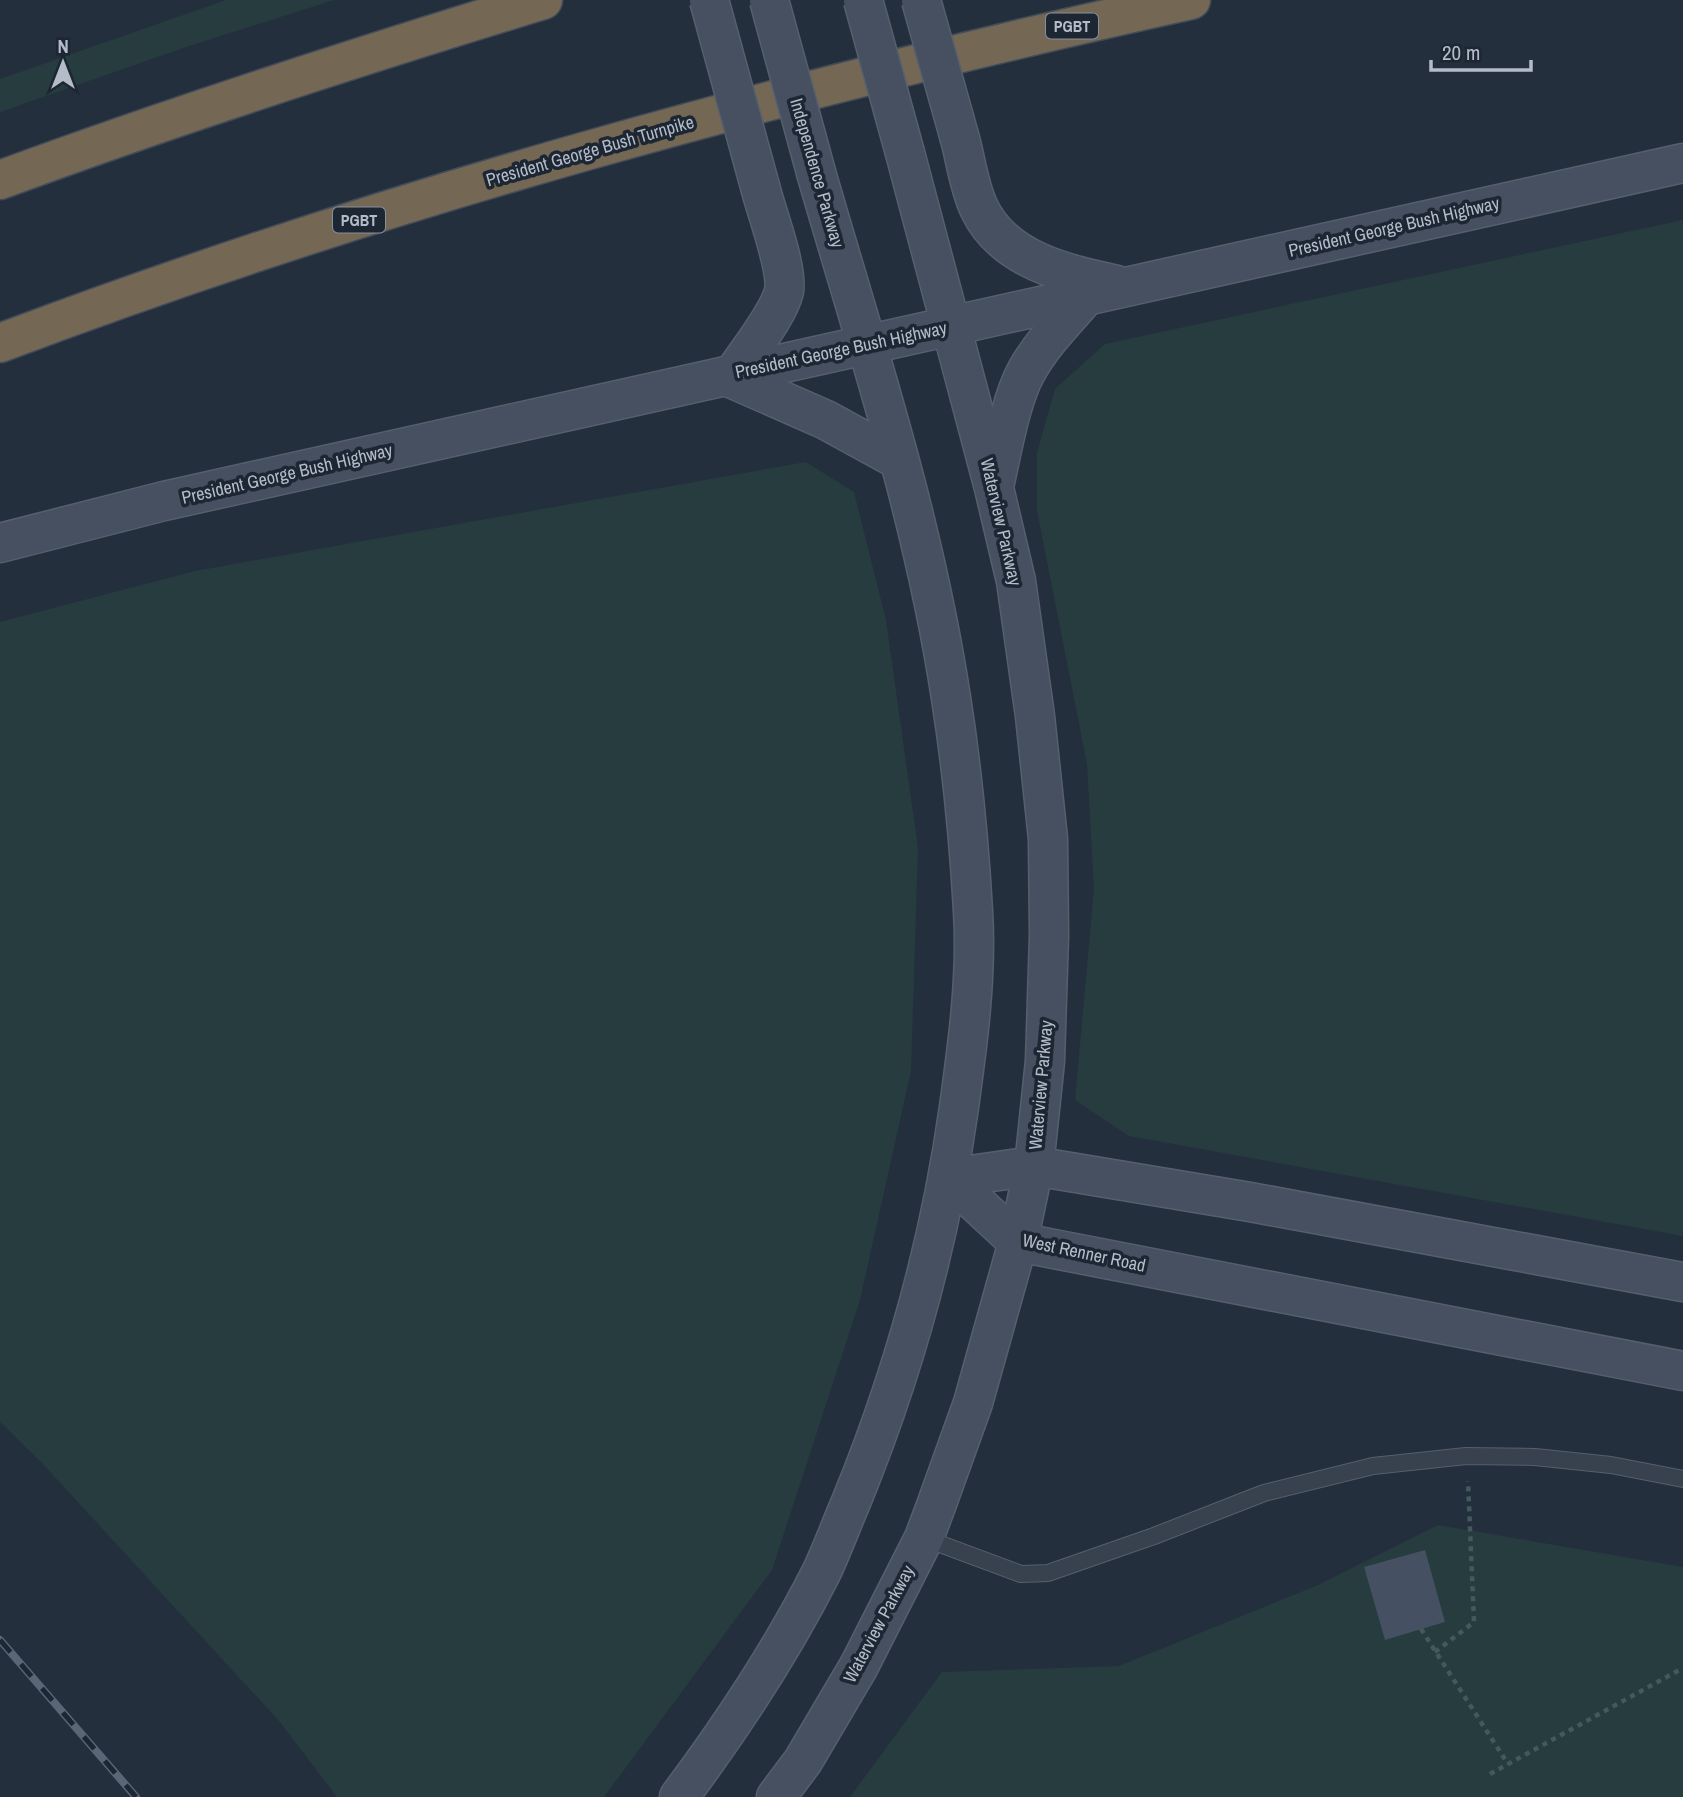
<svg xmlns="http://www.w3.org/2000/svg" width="1683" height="1797" font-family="'Archivo Narrow',sans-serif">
<rect width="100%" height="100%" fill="#242f3e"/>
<g fill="#263c3f">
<polygon points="226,0 334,0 189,46 0,112 0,79"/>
<polygon points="1683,220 1683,1236 1129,1136 1075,1100 1094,889 1087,764 1037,511 1037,453 1055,389 1105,344"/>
<polygon points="806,462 854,492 886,620 918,848 911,1071 860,1300 772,1570 604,1797 337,1797 279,1721 41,1462 0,1422 0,622 195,571"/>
<polygon points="1438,1525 1683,1567 1683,1797 850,1797 942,1672 1119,1666 1318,1585"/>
</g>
<polygon fill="#455162" points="1425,1550 1445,1622 1385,1640 1364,1567"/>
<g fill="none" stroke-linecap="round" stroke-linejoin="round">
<g stroke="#565f6c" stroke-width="18">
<polyline id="service" points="924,1538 1021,1574 1048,1573 1154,1536 1264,1493 1373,1466 1466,1456 1535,1457 1611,1465 1683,1479"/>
</g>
<g stroke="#565f6c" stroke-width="41">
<g id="secondary">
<path d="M960,139C966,161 969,187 979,208C1003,260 1066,274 1117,285"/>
<path d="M733,375C747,353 779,314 784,291C788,268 767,214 761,190"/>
<polyline points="726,376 826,420 899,460"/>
<path d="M995,482C1002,451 1011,399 1026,372C1042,343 1065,320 1087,295"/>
<polyline points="0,543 164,501 1683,163"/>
<polyline points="949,1178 1018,1242 1683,1371"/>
<polyline points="949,1178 1034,1166 1250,1202 1683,1282"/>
<path d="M679,1797C732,1726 781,1652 821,1573C832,1550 841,1525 851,1502C903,1375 940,1243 959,1107C968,1042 977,976 973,911C969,840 962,768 951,698C924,520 867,348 817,176"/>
<polyline points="776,1797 803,1761 859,1666 924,1538 936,1506 973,1403 1018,1242 1034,1166 1045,1061 1049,936 1048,839 1035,716 1016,581 994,488 905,153"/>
</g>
</g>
<g stroke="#434c59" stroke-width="41">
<g id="motorway">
<path d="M0,180C179,114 360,56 543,0"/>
<path d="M0,343C387,197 787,89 1191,0"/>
</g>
</g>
<g stroke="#44595c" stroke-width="4.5" stroke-dasharray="5 5" stroke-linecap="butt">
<polyline points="1421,1629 1508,1764"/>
<polyline points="1435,1652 1474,1622 1468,1481"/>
<polyline points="1490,1774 1683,1668"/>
</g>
<use href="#service" stroke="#38414e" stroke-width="16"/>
<use href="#secondary" stroke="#465061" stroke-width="38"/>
<use href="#motorway" stroke="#746855" stroke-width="38"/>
<g stroke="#5a6575" stroke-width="8">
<polyline id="rail" points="0,1640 136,1797"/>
</g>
<use href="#rail" stroke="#1d2633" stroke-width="5" stroke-dasharray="16" stroke-linecap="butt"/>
<g stroke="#565f6c" stroke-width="41" stroke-linecap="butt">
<g id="secondary-bridge">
<polyline points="709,0 761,190"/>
<polyline points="769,0 817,176"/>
<polyline points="863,0 905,153"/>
<polyline points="921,0 960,139"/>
</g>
</g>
<use href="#secondary-bridge" stroke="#465061" stroke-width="38"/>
</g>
<g text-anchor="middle" stroke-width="7" stroke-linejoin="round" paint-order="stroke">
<g fill="#1d2633" stroke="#878f9c" stroke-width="2">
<rect x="1046" y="13.5" width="52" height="25" rx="5"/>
<rect x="333" y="207.5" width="52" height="25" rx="5"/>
</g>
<g font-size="16" font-weight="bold" fill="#b4bcc9">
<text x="1072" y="32">PGBT</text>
<text x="359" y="226">PGBT</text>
</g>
<g font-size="18" fill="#b4bcc9" stroke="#1d2633">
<text transform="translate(590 151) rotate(-16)" y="6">President George Bush Turnpike</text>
<text transform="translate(817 173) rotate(74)" y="6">Independence Parkway</text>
<text transform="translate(1394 227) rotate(-13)" y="6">President George Bush Highway</text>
<text transform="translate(841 350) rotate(-12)" y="6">President George Bush Highway</text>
<text transform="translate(287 474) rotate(-13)" y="6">President George Bush Highway</text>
<text transform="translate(1001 522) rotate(77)" y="6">Waterview Parkway</text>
<text transform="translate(1041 1085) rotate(-85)" y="6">Waterview Parkway</text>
<text transform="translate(1084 1253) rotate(12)" y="6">West Renner Road</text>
<text transform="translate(879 1624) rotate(-62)" y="6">Waterview Parkway</text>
</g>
</g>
<g transform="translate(63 63)" stroke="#1d2633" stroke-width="5" paint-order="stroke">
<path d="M0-5L12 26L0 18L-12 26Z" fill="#b4bcc9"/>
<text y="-10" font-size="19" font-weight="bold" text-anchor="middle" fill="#b4bcc9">N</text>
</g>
<path d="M1431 60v10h100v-10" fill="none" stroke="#b4bcc9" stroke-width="3.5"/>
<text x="1442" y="60" font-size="21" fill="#b4bcc9" stroke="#1d2633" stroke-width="5" paint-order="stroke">20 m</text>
</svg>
